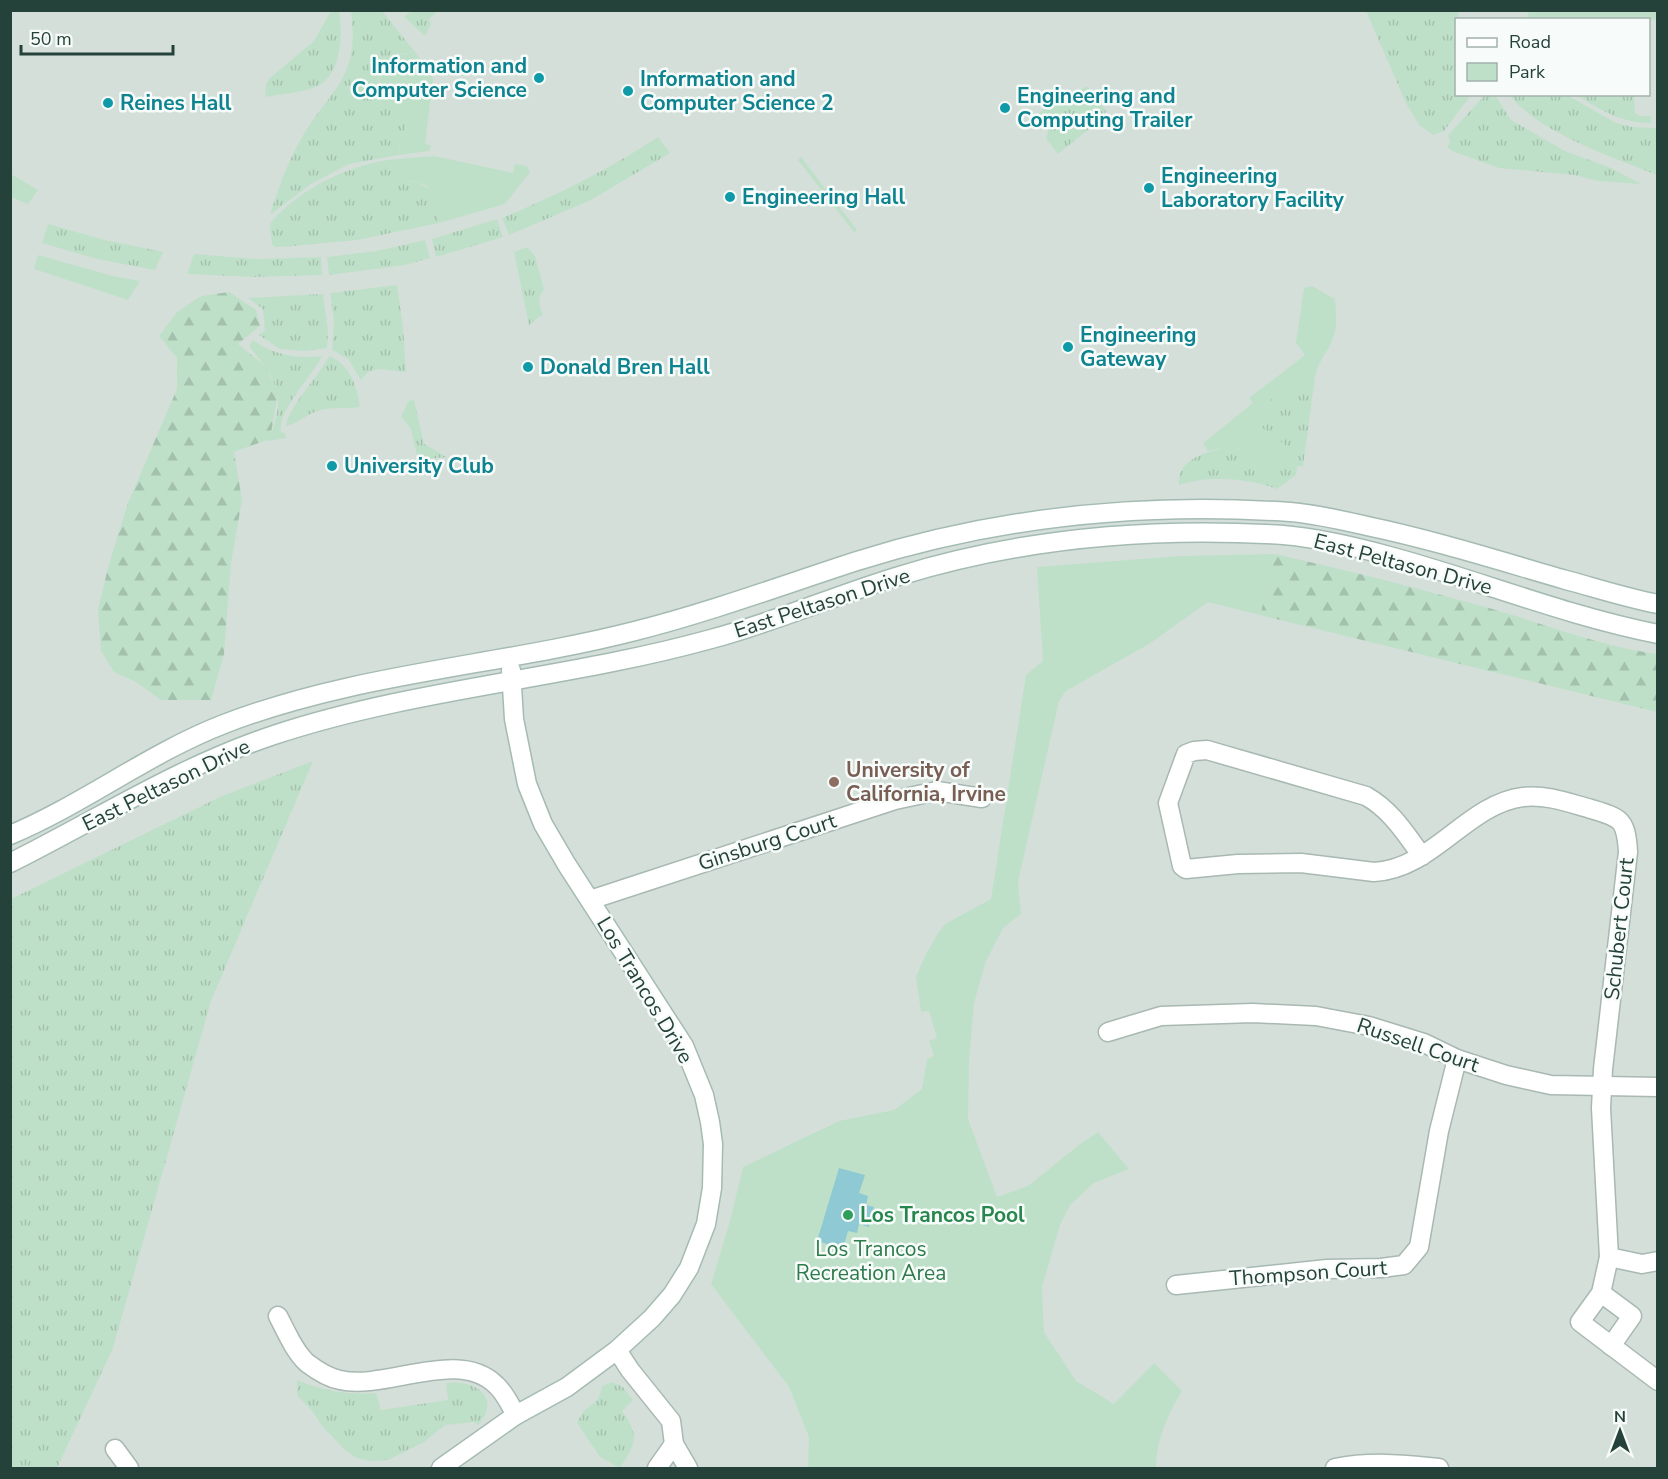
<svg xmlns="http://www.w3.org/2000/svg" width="1668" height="1479" font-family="'Nunito Sans',sans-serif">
<defs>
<pattern id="grass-tufts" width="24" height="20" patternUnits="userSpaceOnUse" patternTransform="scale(1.5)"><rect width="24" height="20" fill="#bfe0c8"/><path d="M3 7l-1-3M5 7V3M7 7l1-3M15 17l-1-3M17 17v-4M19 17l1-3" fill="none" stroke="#a4c1ad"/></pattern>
<pattern id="forest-firs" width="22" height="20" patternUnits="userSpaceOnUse" patternTransform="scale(1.5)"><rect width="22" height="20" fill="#bfe0c8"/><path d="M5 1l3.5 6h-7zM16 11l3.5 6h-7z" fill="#a4c1ad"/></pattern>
</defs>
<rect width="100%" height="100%" fill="#e6efeb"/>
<path fill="#d4dfda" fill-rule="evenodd" d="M11,11H1657V1468H11ZM1456,20H1648V94H1456Z"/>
<g fill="url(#grass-tufts)">
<path d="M331,11H339C343,34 342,76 316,87C300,93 281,94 265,97L266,84L270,78L314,41Z"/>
<path d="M351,11H382L415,52C409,53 402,53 396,55C385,59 371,77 383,88C391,96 406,100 408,114C409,123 402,132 400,141C399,145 400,150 399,155L349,164L311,184L270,215C278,189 287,163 301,139C332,86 360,80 351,11Z"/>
<polygon points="411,11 438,11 429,19 431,24 425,36 404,17"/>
<polygon points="1366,11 1458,11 1459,19 1456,20 1456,94 1471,95 1444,131 1433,135 1419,125 1406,103"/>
<polygon points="1529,11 1657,11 1657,19 1649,21 1648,20 1527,19"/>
<polygon points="1087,86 1106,111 1104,117 1058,154 1046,139 1049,129 1038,114 1060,96 1069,99"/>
<polygon points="1485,95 1495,95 1511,120 1565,151 1611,168 1641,184 1598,181 1574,175 1499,168 1452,151 1447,147 1450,142 1448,135"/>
<path d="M1509,95H1567L1616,123L1632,127L1657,128V175C1612,157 1540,133 1509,95Z"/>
<path d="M1576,95H1634L1635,113L1640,116H1651V123C1621,123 1601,110 1576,95Z"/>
<path d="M658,137L670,153L591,200L509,235L502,218C559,194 606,171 658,137Z"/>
<path d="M398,159C402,190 412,176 431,190L439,223L357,240L283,247H275L272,244L270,225L272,221C301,188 354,162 398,159Z"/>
<polygon points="497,219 503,237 436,257 432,239"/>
<polygon points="48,224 105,240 163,252 155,270 97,259 42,243"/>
<polygon points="425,240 430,258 405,265 329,275 327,257 377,251"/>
<path d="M527,247L535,256L544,289C538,297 538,305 543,314L529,325L514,252Z"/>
<polygon points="194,254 257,259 321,257 322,275 254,277 187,274"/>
<polygon points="397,285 403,327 406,372 380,369 368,372 361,380 348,359 332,350 334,321 330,293"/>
<polygon points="323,294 328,331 327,348 305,351 280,349 259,335 265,330 263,309 248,298"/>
<path d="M253,340C274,355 297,359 322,356C313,376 277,410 281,432L285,433L286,438L266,441C271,437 272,431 274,424C286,390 269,372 249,346Z"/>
<path d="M329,356C350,364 357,386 360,407C348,409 333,407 321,410C308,413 299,423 286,426C288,407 320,375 329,356Z"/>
<path d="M1315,377L1303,466H1297L1296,475L1277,489C1250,478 1206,475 1179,485C1177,454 1213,453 1234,444L1265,480L1253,421C1265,399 1290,383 1315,377Z"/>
<polygon points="414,400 424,444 447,457 418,460 411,429 401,417 408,401"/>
<polygon points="313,761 211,1001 113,1348 57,1468 11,1468 11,899 222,796"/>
<path d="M297,1380C324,1391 347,1395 376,1393L381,1410L448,1400L446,1383C474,1379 503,1397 478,1425L474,1422L445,1425L424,1442L388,1460L370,1461L357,1458L346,1451L323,1427L312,1411L297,1395Z"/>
<path d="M612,1382L623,1387L633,1400L622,1411C640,1435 636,1444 620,1468L600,1457L577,1423C579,1419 582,1413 585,1410C596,1400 599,1403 602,1386Z"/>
</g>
<g fill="url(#forest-firs)">
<polygon points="229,292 256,310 260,326 238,344 265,366 278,393 270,439 234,452 242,500 231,563 224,654 211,700 161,700 136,682 114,672 101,651 98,609 109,564 128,503 177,389 177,358 159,336 177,312 201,296"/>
<path d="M1275,554C1347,570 1418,588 1489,608C1545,624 1600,646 1657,654V712L1260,615Z"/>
</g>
<g fill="#bfe0c8">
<path d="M415,52L433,78L425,144L431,145L429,151L399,155C400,150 399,145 400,141C402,132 409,123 408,114C404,94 372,92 380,70C386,54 401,55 415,52Z"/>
<polygon points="434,156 513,173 515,164 527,166 530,172 505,204 439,223 431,190 425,185 403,179 400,174 398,159"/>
<polygon points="801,157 857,230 854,232 798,160"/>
<polygon points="11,174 38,190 28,204 11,197"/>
<polygon points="38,255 113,276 140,281 128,300 34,269"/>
<path d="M1312,286L1335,299C1336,312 1338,326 1333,338C1328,352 1318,361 1315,377C1290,383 1265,399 1253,421L1288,447L1265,481L1235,445L1208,451L1203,443L1253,403L1249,398L1305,355L1296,343L1304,288Z"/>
<path d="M1275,554L1260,615L1208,602L1149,644L1066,691L1059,701L1018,882L1021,914L1003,928L986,961L974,1003L969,1061L968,1119L997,1197L1028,1186L1080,1144L1098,1132L1129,1169L1094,1183L1070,1205L1060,1225L1042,1287L1044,1332L1076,1381L1114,1404L1154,1363L1182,1391C1168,1414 1156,1441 1156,1468H808L809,1437L789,1387L711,1284L730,1221L743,1167L839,1121L894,1110L922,1089L927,1059L934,1056L929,1041L937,1038L929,1011L921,1012L916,977L925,956L938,933L945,924L991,899L1026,675L1043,661L1037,567L1181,556Z"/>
</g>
<polygon fill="#8ec9d4" points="839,1168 865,1175 859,1193 868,1196 866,1205 874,1207 869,1227 859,1224 857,1233 848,1231 843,1249 817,1241"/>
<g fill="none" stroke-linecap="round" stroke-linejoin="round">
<g stroke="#a8b8b2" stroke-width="21">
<g id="street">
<path d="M1422,856C1405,833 1391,810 1366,796L1207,750L1194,751L1186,754L1168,803L1182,866L1186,869L1238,864L1301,863L1374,872C1433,869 1467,804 1523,797C1546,794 1569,803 1591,809C1621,818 1626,819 1628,852L1603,1069L1601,1108L1609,1257L1601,1293L1580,1322L1658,1381"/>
<polyline points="590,900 895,800 937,791 982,798"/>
<polyline points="1108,1032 1161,1016 1253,1013 1316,1016 1369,1026 1424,1043 1457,1059 1506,1075 1551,1085 1658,1087"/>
<polyline points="1609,1257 1642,1264 1658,1261"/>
<polyline points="1176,1285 1327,1269 1381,1268 1404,1265 1419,1247 1439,1131 1457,1059"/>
<polyline points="1601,1293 1632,1316 1611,1346"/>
<path d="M278,1316C286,1331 294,1351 307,1363C315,1369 329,1378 340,1380C385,1391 458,1347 496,1385C505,1393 510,1405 516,1415"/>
<polyline points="617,1350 630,1370 671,1421 674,1444 688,1468"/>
<polyline points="115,1449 129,1468"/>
<polyline points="657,1468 674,1444"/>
<path d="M1335,1468C1370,1461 1403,1464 1439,1468"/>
</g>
</g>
<g stroke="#a4bbb3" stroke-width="21">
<g id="secondary">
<path d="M10,835C84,804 149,753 224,724C356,673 498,666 635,631C710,612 783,585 857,561C997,517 1144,502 1290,512C1316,514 1341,520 1367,526C1434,540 1500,561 1566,580C1596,588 1627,598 1658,604"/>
<path d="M10,863C98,819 180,766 274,735C416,688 567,679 711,639C775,622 836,595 899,576C1022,538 1155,527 1283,535C1320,538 1357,547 1393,557C1481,581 1567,616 1658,634"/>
<polyline points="441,1468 516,1415 567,1387 617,1350 652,1318 672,1295 689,1268 706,1224 712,1188 713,1144 710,1122 704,1095 684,1046 567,865 543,824 527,784 514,719 511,670"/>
</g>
</g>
<use href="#street" stroke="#fff" stroke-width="18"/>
<use href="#secondary" stroke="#fff" stroke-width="18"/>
</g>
<g fill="#0f9aa8" stroke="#f7fbf9" stroke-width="2">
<circle cx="539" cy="78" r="6"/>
<circle cx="628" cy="91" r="6"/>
<circle cx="108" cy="103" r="6"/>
<circle cx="1005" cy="108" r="6"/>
<circle cx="1149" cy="188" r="6"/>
<circle cx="730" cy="197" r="6"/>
<circle cx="1068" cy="347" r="6"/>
<circle cx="528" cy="367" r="6"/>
<circle cx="332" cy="466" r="6"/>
</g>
<circle fill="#8d6e63" stroke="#f7fbf9" stroke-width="2" cx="834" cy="782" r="6"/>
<circle fill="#2e9e5b" stroke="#f7fbf9" stroke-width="2" cx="848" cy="1215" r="6"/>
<g text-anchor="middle" stroke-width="5" stroke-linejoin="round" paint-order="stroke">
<g font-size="21" font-weight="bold" fill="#0d838f" stroke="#f7fbf9" text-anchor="start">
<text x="527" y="73" text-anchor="end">Information and<tspan x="527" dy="24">Computer Science</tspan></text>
<text x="640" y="86">Information and<tspan x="640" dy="24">Computer Science 2</tspan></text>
<text x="1017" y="103">Engineering and<tspan x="1017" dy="24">Computing Trailer</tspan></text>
<text x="120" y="110">Reines Hall</text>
<text x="1161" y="183">Engineering<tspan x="1161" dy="24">Laboratory Facility</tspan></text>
<text x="742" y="204">Engineering Hall</text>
<text x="1080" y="342">Engineering<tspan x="1080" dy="24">Gateway</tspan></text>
<text x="540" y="374">Donald Bren Hall</text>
<text x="344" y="473">University Club</text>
</g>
<g font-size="21" fill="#24423a" stroke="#f7fbf9">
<text transform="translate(1403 564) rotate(15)" y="7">East Peltason Drive</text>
<text transform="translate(822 603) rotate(-18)" y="7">East Peltason Drive</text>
<text transform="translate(166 785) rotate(-26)" y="7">East Peltason Drive</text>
<text transform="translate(767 842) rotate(-18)" y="7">Ginsburg Court</text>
<text transform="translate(1619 929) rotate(-84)" y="7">Schubert Court</text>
<text transform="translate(645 990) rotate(59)" y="7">Los Trancos Drive</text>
<text transform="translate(1418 1045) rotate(19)" y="7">Russell Court</text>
<text transform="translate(1308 1273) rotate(-4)" y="7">Thompson Court</text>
</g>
<g font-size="21" font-weight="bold" fill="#785e54" stroke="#f7fbf9" text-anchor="start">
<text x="846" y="777">University of<tspan x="846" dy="24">California, Irvine</tspan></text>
</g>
<g font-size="21" font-weight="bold" fill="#27864d" stroke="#f7fbf9" text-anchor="start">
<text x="860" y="1222">Los Trancos Pool</text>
</g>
<g font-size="21" fill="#2d7a4b" stroke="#f7fbf9">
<text x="871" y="1256">Los Trancos<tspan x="871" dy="24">Recreation Area</tspan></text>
</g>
</g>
<rect width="1668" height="1479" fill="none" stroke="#24423a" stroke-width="24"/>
<rect x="1455" y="18" width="195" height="78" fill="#f7fbf9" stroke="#a3b1ad" stroke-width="1.5"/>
<rect x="1467" y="38" width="30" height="9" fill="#ffffff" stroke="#a3b1ad" stroke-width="1.5"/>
<text x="1509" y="48" font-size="18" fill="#24423a">Road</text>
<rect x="1467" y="63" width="30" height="18" fill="#bfe0c8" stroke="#a3b1ad" stroke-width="1.5"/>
<text x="1509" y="78" font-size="18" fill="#24423a">Park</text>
<g transform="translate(1620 1431)" stroke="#f7fbf9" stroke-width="4.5" paint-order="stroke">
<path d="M0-4.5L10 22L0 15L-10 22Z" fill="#24423a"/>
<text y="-9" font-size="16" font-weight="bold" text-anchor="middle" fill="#24423a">N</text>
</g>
<path d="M21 45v9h152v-9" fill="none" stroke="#24423a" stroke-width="3"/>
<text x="30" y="45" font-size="18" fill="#24423a" stroke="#f7fbf9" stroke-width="4.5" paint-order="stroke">50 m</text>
</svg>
